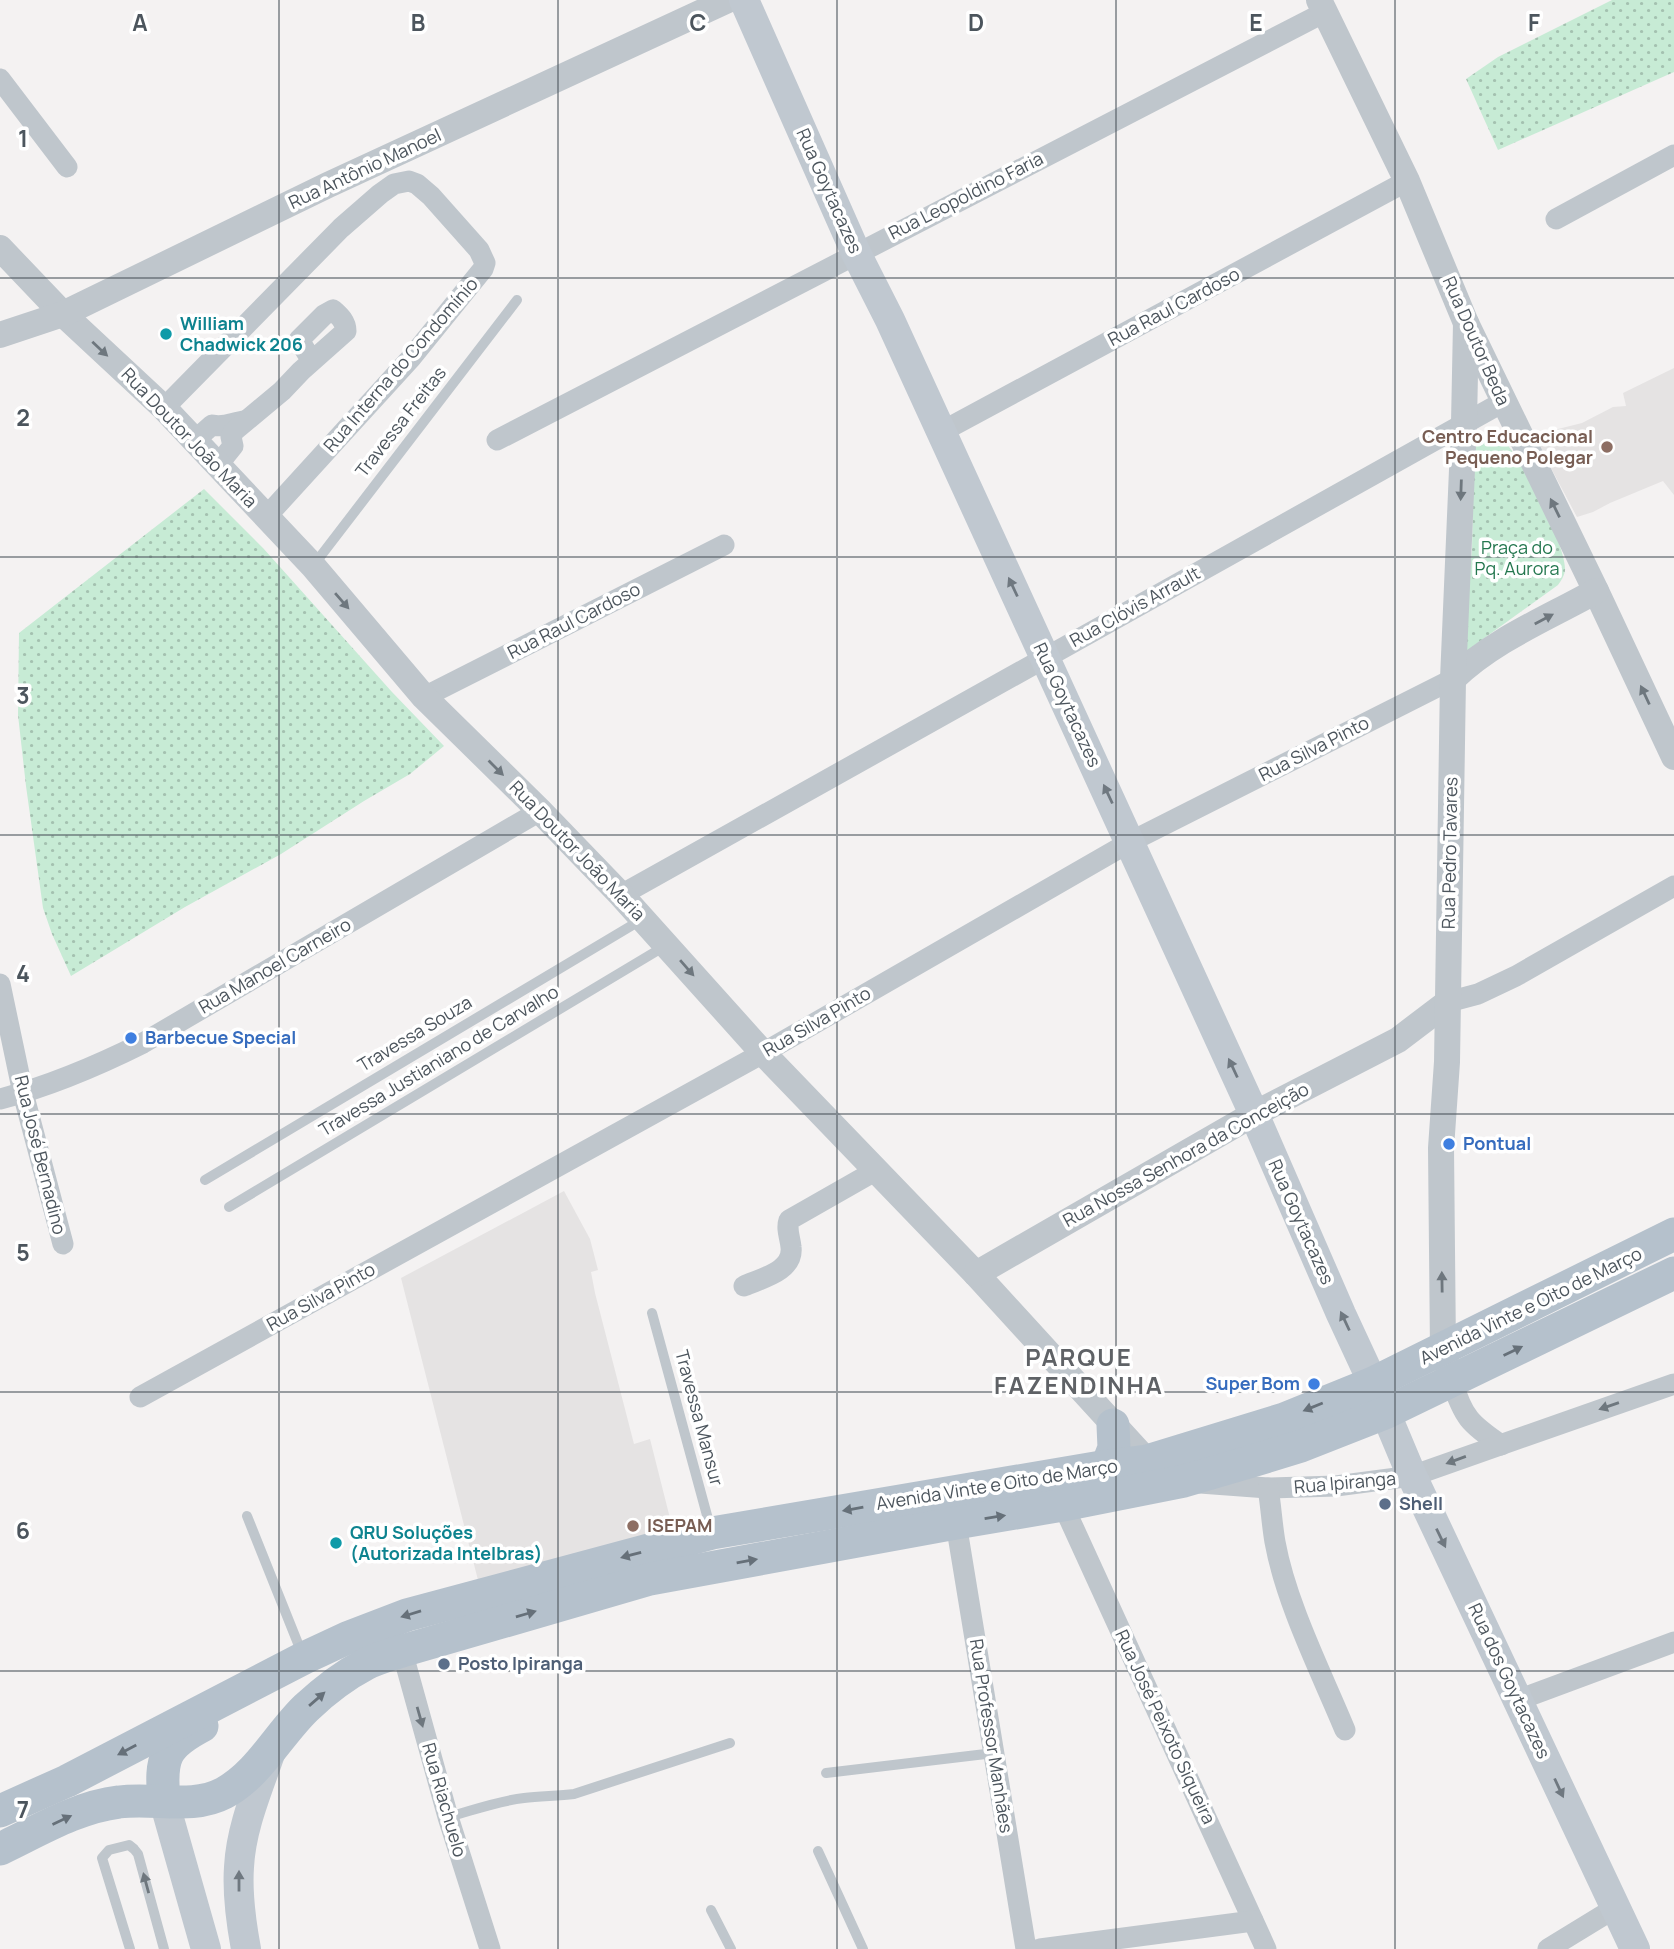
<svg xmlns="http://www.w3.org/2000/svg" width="1674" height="1949" font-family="Manrope,sans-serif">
<defs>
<pattern id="grass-dots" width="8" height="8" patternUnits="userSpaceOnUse" patternTransform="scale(1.75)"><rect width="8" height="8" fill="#c7ebd5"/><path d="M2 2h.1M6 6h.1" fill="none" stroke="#a4c1b0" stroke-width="1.8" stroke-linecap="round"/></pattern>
</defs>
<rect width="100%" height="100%" fill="#f4f2f2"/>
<g fill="#e5e3e3">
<polygon points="1674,368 1674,495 1663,481 1610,503 1593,512 1577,517 1535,438 1558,429 1582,423 1613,407 1626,406 1623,393"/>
<polygon points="564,1191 590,1239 598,1270 591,1272 595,1293 634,1444 650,1439 674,1534 479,1584 401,1278"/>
</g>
<g fill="url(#grass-dots)">
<polygon points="1612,0 1674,0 1674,72 1498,150 1466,79 1498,57"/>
<path d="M1494,432C1501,438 1507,444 1513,452C1527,471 1567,548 1565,571C1564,576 1561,581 1558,585L1472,647L1460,659L1472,550L1474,448L1479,434Z"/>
<polygon points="204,489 263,548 392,692 444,746 410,774 364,801 281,854 185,907 71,976 52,934 43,908 26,786 18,715 19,633"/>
</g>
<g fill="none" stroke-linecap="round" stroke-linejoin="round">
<g stroke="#bfc6cc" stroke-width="10">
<polyline points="313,566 517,300"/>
<polyline points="205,1180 641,920"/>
<polyline points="229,1207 665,946"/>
<polyline points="652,1313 711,1530"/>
<polyline points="247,1516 303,1656"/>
<polyline points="826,1773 994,1753"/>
<path d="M448,1817C474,1810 498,1801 524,1798C541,1796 558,1796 574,1794L730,1743"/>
<polyline points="818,1851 863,1949"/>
<polyline points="711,1910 731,1949"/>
<polyline points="130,1949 102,1858 109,1850 129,1845 134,1849 138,1854 164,1949"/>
</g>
<g stroke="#bfc6cc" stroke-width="21">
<polyline points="0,79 67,167"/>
<polyline points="1556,219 1674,155"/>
<polyline points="164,408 341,228 380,194 394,184 409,181 417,184 431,196 479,250 485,263 483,269 411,358 266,517"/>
<polyline points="941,432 1407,181"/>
<polyline points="497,440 1325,12"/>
<path d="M194,441L212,425C225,428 233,422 245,421"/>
<path d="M217,466L233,446L231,437L234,431L282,391L301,371L346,331C346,322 340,316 333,310L324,315L299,340L307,353L314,359"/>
<polyline points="424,697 724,545"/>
<polyline points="621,895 1503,402"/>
<polyline points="0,984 23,1093 63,1244"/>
<polyline points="1448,1002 1478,994 1516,976 1674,886"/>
<path d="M0,1099C50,1086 97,1066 143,1043L540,811"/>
<path d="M744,1286C762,1278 794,1271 791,1247C790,1237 786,1229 789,1220L875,1171"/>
<path d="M1452,1381C1463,1417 1470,1424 1501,1445"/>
<polyline points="140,1397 763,1053 1130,842 1453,679"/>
<polyline points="1200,1483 1268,1488 1336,1486 1412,1476 1674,1384"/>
<path d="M1268,1488C1271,1506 1272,1525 1275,1542C1286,1603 1321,1672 1345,1730"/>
<polyline points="1063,1505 1266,1949"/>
<polyline points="956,1523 1026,1949"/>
<polyline points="402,1651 448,1817 490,1949"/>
<polyline points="1518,1700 1674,1642"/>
<polyline points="1040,1949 1253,1921"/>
<polyline points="1548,1949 1615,1908"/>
</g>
<g stroke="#bfc6cc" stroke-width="26">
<polyline points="1319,0 1407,181 1466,323 1596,591 1674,757"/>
<polyline points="0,248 63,314 164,408 313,566 424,697 540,811 621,895 763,1053 976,1274 1147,1461"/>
<polyline points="0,335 63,314 328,185 728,0"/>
<path d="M1453,679C1493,640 1548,618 1596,591"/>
<polyline points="976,1274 1254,1114 1398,1040 1448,1002"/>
<polyline points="1446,1363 1443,1350 1441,1148 1447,1062 1453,679 1464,423 1466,323"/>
</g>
<g stroke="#c0c8d0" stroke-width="30">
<polyline points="744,0 856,253 890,320 1254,1114 1341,1314 1373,1383 1412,1476 1635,1949"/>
<polyline points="164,1801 206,1949"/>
<path d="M246,1949C241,1922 237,1895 239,1867C241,1827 258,1789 271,1751"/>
</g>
<g stroke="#b5c1cc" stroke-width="33">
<polyline points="1107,1466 1114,1448 1113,1425"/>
<path d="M164,1801C160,1758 164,1746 202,1726"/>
<polyline points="0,1811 67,1781 304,1658 347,1638 407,1615 712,1533 1107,1466 1147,1461 1284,1419 1373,1383 1674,1234"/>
<path d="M0,1849C38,1831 77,1807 119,1802C154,1797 192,1810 224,1793C259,1774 278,1735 306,1708C324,1691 345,1675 366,1664C377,1658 390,1655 402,1651L650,1579L956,1523L1063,1505L1184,1481L1249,1462L1301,1446L1385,1413L1674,1273"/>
</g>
</g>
<defs><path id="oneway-solid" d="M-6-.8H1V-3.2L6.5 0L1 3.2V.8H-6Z" transform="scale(1.75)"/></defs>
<g fill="#6e777e">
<use href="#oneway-solid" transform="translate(100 349) rotate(43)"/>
<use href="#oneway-solid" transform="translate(1461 490) rotate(92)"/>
<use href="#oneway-solid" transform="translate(1555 508) rotate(-116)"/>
<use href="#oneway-solid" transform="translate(342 601) rotate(49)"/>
<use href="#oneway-solid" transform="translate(1544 619) rotate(-28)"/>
<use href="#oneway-solid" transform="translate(1645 695) rotate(-115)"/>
<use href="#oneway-solid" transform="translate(496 768) rotate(45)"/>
<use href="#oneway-solid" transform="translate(687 968) rotate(49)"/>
<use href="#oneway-solid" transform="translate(1442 1282) rotate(-91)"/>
<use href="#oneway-solid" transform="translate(1609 1406) rotate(161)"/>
<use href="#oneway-solid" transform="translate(1456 1460) rotate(160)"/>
<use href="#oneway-solid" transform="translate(420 1717) rotate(74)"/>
<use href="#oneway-solid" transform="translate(146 1883) rotate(-105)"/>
</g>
<g fill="#6f7880">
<use href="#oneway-solid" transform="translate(1013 587) rotate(-115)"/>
<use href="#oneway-solid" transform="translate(1108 794) rotate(-115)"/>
<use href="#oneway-solid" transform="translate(1233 1068) rotate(-115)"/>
<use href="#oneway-solid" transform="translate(1345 1321) rotate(-115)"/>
<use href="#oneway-solid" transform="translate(1441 1538) rotate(64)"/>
<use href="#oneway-solid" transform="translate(1559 1788) rotate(65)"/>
<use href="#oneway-solid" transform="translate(239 1881) rotate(-90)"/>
</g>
<g fill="#667079">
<use href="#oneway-solid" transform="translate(1513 1351) rotate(-26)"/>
<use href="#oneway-solid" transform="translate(1313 1407) rotate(158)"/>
<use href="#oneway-solid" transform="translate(853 1509) rotate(170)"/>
<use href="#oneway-solid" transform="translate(995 1517) rotate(-9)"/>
<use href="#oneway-solid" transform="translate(631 1555) rotate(165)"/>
<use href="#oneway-solid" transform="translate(747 1561) rotate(-10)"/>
<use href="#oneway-solid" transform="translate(411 1614) rotate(163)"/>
<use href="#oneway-solid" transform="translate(526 1614) rotate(-16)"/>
<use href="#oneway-solid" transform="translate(317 1699) rotate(-41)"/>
<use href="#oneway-solid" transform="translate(127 1750) rotate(152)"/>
<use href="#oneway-solid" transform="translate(62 1820) rotate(-25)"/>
</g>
<path fill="none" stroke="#4c555d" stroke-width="2" stroke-opacity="0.55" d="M279,0V1949M558,0V1949M837,0V1949M1116,0V1949M1395,0V1949M0,278H1674M0,557H1674M0,835H1674M0,1114H1674M0,1392H1674M0,1671H1674"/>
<g fill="#0f9aa8" stroke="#fff" stroke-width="2.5">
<circle cx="166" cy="334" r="7"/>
<circle cx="336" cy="1543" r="7"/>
</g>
<g fill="#8d6e63" stroke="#fff" stroke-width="2.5">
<circle cx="1607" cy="447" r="7"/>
<circle cx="633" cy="1526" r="7"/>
</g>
<g fill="#3f7fe0" stroke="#fff" stroke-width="2.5">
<circle cx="131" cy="1038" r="7"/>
<circle cx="1449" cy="1144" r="7"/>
<circle cx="1314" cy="1384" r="7"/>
</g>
<g fill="#5c6f8a" stroke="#fff" stroke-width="2.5">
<circle cx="1385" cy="1504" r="7"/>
<circle cx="444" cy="1664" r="7"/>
</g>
<g text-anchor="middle" stroke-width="7" stroke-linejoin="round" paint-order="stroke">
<g font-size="18" fill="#4c555d" stroke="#fff">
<text transform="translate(365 169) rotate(-25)" y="6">Rua Antônio Manoel</text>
<text transform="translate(829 191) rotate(66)" y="6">Rua Goytacazes</text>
<text transform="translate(966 196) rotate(-27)" y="6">Rua Leopoldino Faria</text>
<text transform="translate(1174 307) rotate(-28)" y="6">Rua Raul Cardoso</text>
<text transform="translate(1476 341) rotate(66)" y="6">Rua Doutor Beda</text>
<text transform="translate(401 365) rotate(-49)" y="6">Rua Interna do Condomínio</text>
<text transform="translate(401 422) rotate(-52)" y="6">Travessa Freitas</text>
<text transform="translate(189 438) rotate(46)" y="6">Rua Doutor João Maria</text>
<text transform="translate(1135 607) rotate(-29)" y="6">Rua Clóvis Arrault</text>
<text transform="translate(574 621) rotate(-27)" y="6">Rua Raul Cardoso</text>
<text transform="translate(1067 705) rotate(65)" y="6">Rua Goytacazes</text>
<text transform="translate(1314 749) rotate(-27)" y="6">Rua Silva Pinto</text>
<text transform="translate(577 851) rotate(46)" y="6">Rua Doutor João Maria</text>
<text transform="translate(1450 853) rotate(-89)" y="6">Rua Pedro Tavares</text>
<text transform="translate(275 966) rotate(-30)" y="6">Rua Manoel Carneiro</text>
<text transform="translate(817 1022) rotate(-30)" y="6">Rua Silva Pinto</text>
<text transform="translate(415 1034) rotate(-31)" y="6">Travessa Souza</text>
<text transform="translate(439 1061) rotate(-31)" y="6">Travessa Justianiano de Carvalho</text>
<text transform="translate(40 1155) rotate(76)" y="6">Rua José Bernadino</text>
<text transform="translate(1186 1155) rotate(-29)" y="6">Rua Nossa Senhora da Conceição</text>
<text transform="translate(1301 1222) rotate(66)" y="6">Rua Goytacazes</text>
<text transform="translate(321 1297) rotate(-29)" y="6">Rua Silva Pinto</text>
<text transform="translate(1531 1306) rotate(-26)" y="6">Avenida Vinte e Oito de Março</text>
<text transform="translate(699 1418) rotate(75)" y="6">Travessa Mansur</text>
<text transform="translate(1345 1483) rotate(-5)" y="6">Rua Ipiranga</text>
<text transform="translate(997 1485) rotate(-9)" y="6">Avenida Vinte e Oito de Março</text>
<text transform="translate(1509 1681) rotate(65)" y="6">Rua dos Goytacazes</text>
<text transform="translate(1165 1727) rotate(65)" y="6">Rua José Peixoto Siqueira</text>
<text transform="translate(991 1736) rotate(81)" y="6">Rua Professor Manhães</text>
<text transform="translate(444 1800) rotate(74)" y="6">Rua Riachuelo</text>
</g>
<g font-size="18" font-weight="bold" fill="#0d838f" stroke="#fff" text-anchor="start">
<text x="180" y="330">William<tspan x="180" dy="21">Chadwick 206</tspan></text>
<text x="350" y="1539">QRU Soluções<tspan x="350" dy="21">(Autorizada Intelbras)</tspan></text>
</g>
<g font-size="18" font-weight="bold" fill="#785e54" stroke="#fff" text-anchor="end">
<text x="1593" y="443">Centro Educacional<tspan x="1593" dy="21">Pequeno Polegar</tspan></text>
<text x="647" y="1532" text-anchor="start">ISEPAM</text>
</g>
<g font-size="18" fill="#24774f" stroke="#fff">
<text x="1517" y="554">Praça do<tspan x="1517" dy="21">Pq. Aurora</tspan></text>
</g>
<g font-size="18" font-weight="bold" fill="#366cbe" stroke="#fff" text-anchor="start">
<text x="145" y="1044">Barbecue Special</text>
<text x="1463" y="1150">Pontual</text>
<text x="1300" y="1390" text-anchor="end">Super Bom</text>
</g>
<g font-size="18" font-weight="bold" fill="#4e5e75" stroke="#fff" text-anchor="start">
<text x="1399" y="1510">Shell</text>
<text x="458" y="1670">Posto Ipiranga</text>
</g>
<g font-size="24" font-weight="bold" letter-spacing="2" fill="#5f6266" stroke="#fff">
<text x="1079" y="1366">PARQUE<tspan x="1079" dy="28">FAZENDINHA</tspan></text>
</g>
</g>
<g font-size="23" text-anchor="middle" font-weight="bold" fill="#4c555d" stroke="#fff" stroke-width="7" stroke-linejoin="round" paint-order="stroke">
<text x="140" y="31">A</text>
<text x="418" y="31">B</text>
<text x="698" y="31">C</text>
<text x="976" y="31">D</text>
<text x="1256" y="31">E</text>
<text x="1534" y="31">F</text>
<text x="23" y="147">1</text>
<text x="23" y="426">2</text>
<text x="23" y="704">3</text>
<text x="23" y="982">4</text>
<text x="23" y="1261">5</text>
<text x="23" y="1539">6</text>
<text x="23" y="1818">7</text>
</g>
</svg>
